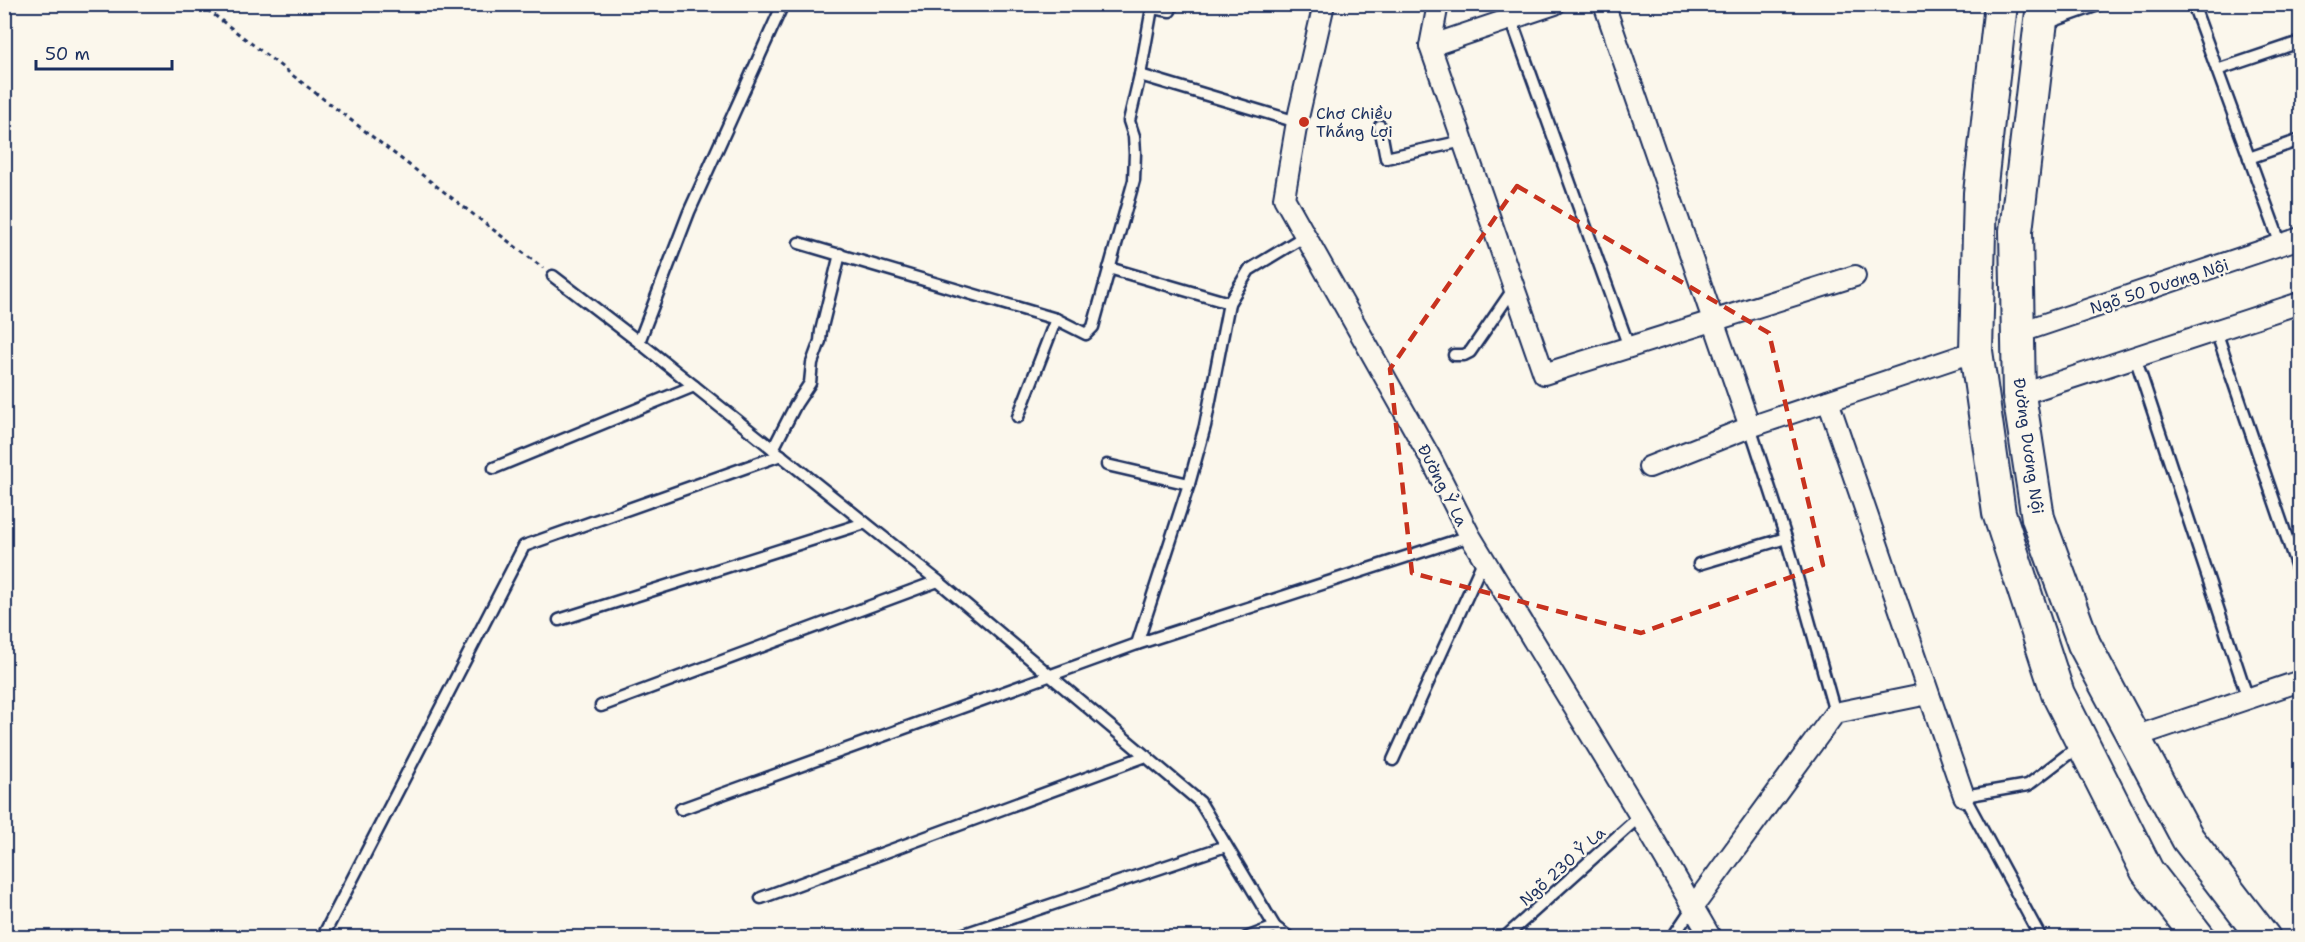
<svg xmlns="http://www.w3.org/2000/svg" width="2305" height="942" font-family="'Shantell Sans',sans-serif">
<rect width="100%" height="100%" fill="#fbf7ec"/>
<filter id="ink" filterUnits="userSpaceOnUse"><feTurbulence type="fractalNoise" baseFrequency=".0167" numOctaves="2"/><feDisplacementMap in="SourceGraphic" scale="12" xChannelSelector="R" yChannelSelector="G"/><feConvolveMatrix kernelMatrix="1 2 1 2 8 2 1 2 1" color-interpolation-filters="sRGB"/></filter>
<g filter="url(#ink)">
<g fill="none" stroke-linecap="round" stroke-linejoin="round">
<g stroke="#1b2f5e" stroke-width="15">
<g id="lane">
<polyline points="1172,4 1170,11 1152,8 1140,75 1297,122"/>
<polyline points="2193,4 2281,245"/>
<polyline points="1511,19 1629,347"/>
<polyline points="2045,24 2101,4"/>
<polyline points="2217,70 2300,42"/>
<polyline points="1380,126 1386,158 1463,141"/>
<polyline points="2249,158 2300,140"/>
<polyline points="799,243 1056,319 1086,334 1093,327 1134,180 1135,153 1134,136 1129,121 1140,75"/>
<polyline points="1109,268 1229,303"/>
<polyline points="553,276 639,342 938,581 1200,802 1275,927 1290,938"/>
<polyline points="2216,331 2300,576"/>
<polyline points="639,342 689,212 783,4"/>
<polyline points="1454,355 1464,355 1470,352 1514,288"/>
<polyline points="2135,357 2248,699"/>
<polyline points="1018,417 1056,319"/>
<polyline points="1750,427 1786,538 1835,713"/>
<polyline points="773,449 796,404 810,383 812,363 820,341 821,331 840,254"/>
<polyline points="1107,465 1189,484"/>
<polyline points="494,468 694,386"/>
<polyline points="1699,564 1786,538"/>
<polyline points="559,620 865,523"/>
<polyline points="1137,644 1189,484 1205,426 1229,303 1249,270 1305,236"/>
<polyline points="601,706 938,581"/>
<polyline points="1393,760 1484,559"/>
<polyline points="681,809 1137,644 1470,536"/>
<polyline points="761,898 1146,756"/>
<polyline points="322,938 524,546 781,455"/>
<polyline points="952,938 1226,846"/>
<polyline points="1246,938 1275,927"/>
<polyline points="1504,938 1640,816"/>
<polyline points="1672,938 1693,907"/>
<polyline points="2041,938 1964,796 2028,785 2080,745"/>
</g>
</g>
<g stroke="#1b2f5e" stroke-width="24">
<g id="street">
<polyline points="1324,4 1297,122 1284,198 1431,459 1470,536 1640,816 1711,938"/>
<polyline points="1438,4 1430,46 1544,374 1855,276"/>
<polyline points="1604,4 1750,427"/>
<polyline points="1430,46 1555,4"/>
<polyline points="2018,333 2300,238"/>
<polyline points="2019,395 2300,303"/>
<polyline points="1828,401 1964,796"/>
<polyline points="1649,467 1750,427 1976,351"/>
<polyline points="2134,737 2300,681"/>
<polyline points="1693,907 1835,713 1928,694"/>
</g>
</g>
<g stroke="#1b2f5e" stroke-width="36">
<g id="primary">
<polyline points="2001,4 1980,193 1976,351 1999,513 2058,694 2147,871 2199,938"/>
<polyline points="2043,4 2016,231 2019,395 2038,518 2084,644 2188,839 2264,938"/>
</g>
</g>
<polyline stroke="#1b2f5e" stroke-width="3" stroke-dasharray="4.5 4.5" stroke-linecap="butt" points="200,4 543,268"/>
<use href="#lane" stroke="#fbf7ec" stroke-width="10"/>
<use href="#street" stroke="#fbf7ec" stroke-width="20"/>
<use href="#primary" stroke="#fbf7ec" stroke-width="32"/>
</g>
</g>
<path fill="none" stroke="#c8321e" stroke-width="4.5" stroke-dasharray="12 8" stroke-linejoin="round" d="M1517,186L1769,333L1823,565L1641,633L1412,573L1390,369Z"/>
<circle fill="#c8321e" stroke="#fbf7ec" stroke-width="2" cx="1304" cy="122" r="6"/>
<g text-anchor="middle" stroke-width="5" stroke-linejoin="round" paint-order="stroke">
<g font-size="16" fill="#1b2f5e" stroke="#fbf7ec" text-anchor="start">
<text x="1316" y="119">Chợ Chiều<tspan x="1316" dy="18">Thắng Lợi</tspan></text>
</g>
<g font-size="16" fill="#1b2f5e" stroke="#fbf7ec">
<text transform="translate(2159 286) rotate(-18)" y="6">Ngõ 50 Dương Nội</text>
<text transform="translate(2029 446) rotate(82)" y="6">Đường Dương Nội</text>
<text transform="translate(1443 485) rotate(63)" y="6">Đường Ỷ La</text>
<text transform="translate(1562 866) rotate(-42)" y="6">Ngõ 230 Ỷ La</text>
</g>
</g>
<rect width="2305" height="942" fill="none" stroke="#fbf7ec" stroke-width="24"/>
<rect x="12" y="12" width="2281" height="918" fill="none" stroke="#1b2f5e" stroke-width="2" filter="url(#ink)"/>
<path d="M36 60v9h136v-9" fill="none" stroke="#1b2f5e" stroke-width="3"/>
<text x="45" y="60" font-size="18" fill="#1b2f5e" stroke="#fbf7ec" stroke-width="4.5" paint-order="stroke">50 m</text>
</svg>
